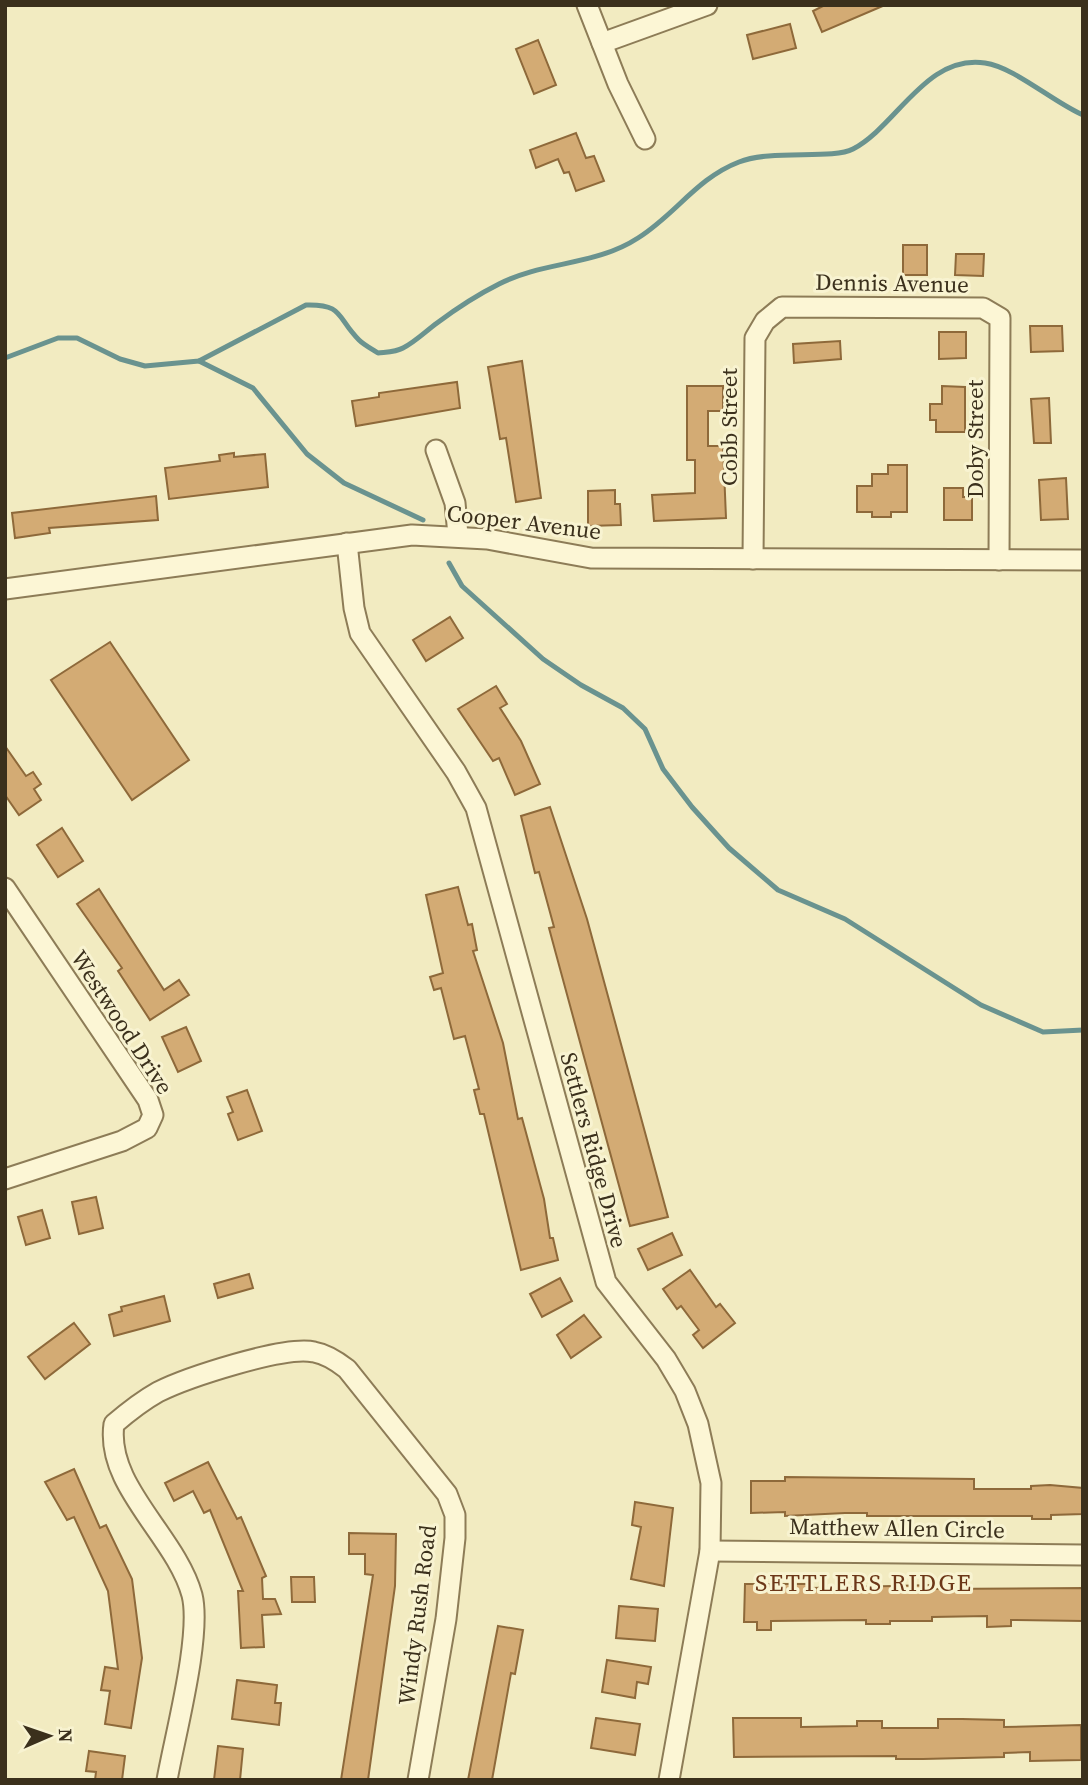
<svg xmlns="http://www.w3.org/2000/svg" width="1088" height="1785" font-family="'Source Serif 4',serif">
<rect width="100%" height="100%" fill="#f2ebc1"/>
<g fill="none" stroke-linecap="round" stroke-linejoin="round">
<g stroke="#6a938f" stroke-width="5">
<path d="M5,358L58,338H77L120,359L145,366L199,361L306,305C344,304 336,317 359,340C364,345 372,349 378,353C386,352 396,352 403,348C415,342 426,331 437,323C457,308 477,295 499,284C544,261 595,266 638,238C675,215 697,178 739,162C771,149 832,160 853,149C897,126 926,54 985,63C1014,67 1053,102 1083,115"/>
<polyline points="199,361 253,388 307,454 344,483 423,520"/>
<polyline points="449,563 462,586 543,659 581,685 623,708 645,729 663,769 692,807 729,848 778,890 845,919 981,1005 1043,1032 1083,1030"/>
</g>
</g>
<g fill="#d3ab74" stroke="#8e693a" stroke-width="2">
<polygon points="825,5 885,5 822,32 813,11"/>
<polygon points="790,24 796,48 753,59 747,35"/>
<polygon points="538,40 556,85 534,94 516,49"/>
<polygon points="576,133 586,158 594,156 604,181 576,191 569,172 564,173 558,159 536,168 530,150"/>
<rect x="903" y="245" width="24" height="30"/>
<polygon points="956,254 984,254 983,276 955,275"/>
<polygon points="1030,326 1062,326 1063,351 1031,352"/>
<polygon points="939,332 966,332 966,358 939,359"/>
<polygon points="840,341 841,359 794,363 793,344"/>
<polygon points="522,361 541,498 516,502 506,438 500,439 488,367"/>
<polygon points="457,382 460,408 356,426 352,401 379,397 379,393"/>
<polygon points="687,386 723,386 723,411 708,411 708,446 723,446 726,518 654,521 652,495 695,493 695,460 687,460"/>
<polygon points="942,386 965,387 965,432 936,432 936,420 930,420 930,404 942,404"/>
<polygon points="1049,398 1051,443 1034,443 1031,399"/>
<polygon points="234,453 234,457 265,454 268,487 169,499 165,468 220,461 219,455"/>
<polygon points="888,465 907,465 907,512 891,512 891,517 872,517 872,512 857,512 857,486 872,486 872,474 888,474"/>
<polygon points="1066,478 1068,519 1041,520 1039,480"/>
<polygon points="944,488 963,488 963,497 972,497 972,520 944,520"/>
<polygon points="615,490 615,504 620,504 621,525 588,526 588,491"/>
<polygon points="156,496 158,520 49,528 50,533 15,538 12,513"/>
<polygon points="450,617 463,638 426,661 413,640"/>
<polygon points="110,642 189,760 132,800 51,680"/>
<polygon points="496,686 507,704 500,708 521,741 540,784 515,795 499,758 493,761 458,709"/>
<polygon points="5,746 26,776 33,772 41,784 34,789 41,800 19,815 5,795"/>
<polygon points="550,807 587,919 668,1217 630,1226 556,954 549,928 554,927 539,872 535,873 521,816"/>
<polygon points="62,828 83,861 58,877 37,845"/>
<polygon points="458,887 468,925 472,924 477,950 473,951 503,1043 518,1119 522,1118 544,1199 550,1238 553,1238 558,1260 521,1270 484,1114 480,1114 474,1090 479,1089 465,1036 454,1039 441,988 434,990 430,977 443,973 426,895"/>
<polygon points="99,889 164,990 179,980 189,995 150,1020 118,971 122,968 77,904"/>
<polygon points="186,1027 201,1061 178,1072 162,1037"/>
<polygon points="247,1090 262,1131 238,1140 228,1114 233,1112 227,1097"/>
<polygon points="96,1197 103,1228 79,1234 72,1202"/>
<polygon points="42,1210 50,1238 26,1245 18,1217"/>
<polygon points="672,1233 682,1255 648,1270 638,1249"/>
<polygon points="690,1270 716,1307 720,1304 735,1323 703,1348 693,1335 699,1330 681,1306 677,1309 663,1289"/>
<polygon points="249,1274 253,1288 218,1298 214,1284"/>
<polygon points="560,1278 572,1301 542,1317 530,1294"/>
<polygon points="164,1296 170,1321 114,1336 109,1315 122,1311 121,1307"/>
<polygon points="584,1315 601,1337 571,1358 557,1335"/>
<polygon points="74,1323 90,1344 45,1379 28,1357"/>
<polygon points="208,1462 237,1519 241,1517 266,1576 262,1578 263,1599 275,1599 281,1614 262,1615 264,1647 241,1648 238,1591 243,1591 210,1510 204,1513 193,1491 174,1501 165,1483"/>
<polygon points="74,1469 100,1528 106,1525 132,1579 142,1658 131,1728 105,1724 110,1691 101,1690 105,1667 118,1669 108,1591 74,1517 67,1520 45,1482"/>
<polygon points="785,1477 974,1479 974,1489 1031,1489 1031,1486 1050,1485 1083,1488 1083,1514 1051,1515 1051,1519 1032,1519 1032,1516 867,1516 867,1513 845,1513 785,1516 785,1512 751,1513 751,1481 785,1481"/>
<polygon points="635,1502 673,1508 664,1586 631,1579 641,1527 632,1525"/>
<polygon points="349,1533 396,1534 395,1586 368,1780 341,1780 373,1575 365,1574 365,1554 349,1554"/>
<polygon points="291,1577 314,1577 315,1602 292,1602"/>
<polygon points="745,1584 811,1584 811,1588 932,1585 932,1589 1083,1588 1083,1621 1011,1620 1011,1626 987,1627 987,1616 932,1617 932,1621 890,1621 890,1624 866,1624 866,1620 771,1621 771,1630 757,1630 757,1622 744,1622"/>
<polygon points="619,1606 658,1609 655,1641 616,1638"/>
<polygon points="498,1626 523,1630 515,1674 511,1673 492,1780 468,1780"/>
<polygon points="607,1660 651,1667 648,1684 637,1682 635,1698 602,1692"/>
<polygon points="237,1680 277,1685 275,1703 281,1703 279,1725 232,1719"/>
<polygon points="596,1718 640,1724 635,1755 591,1748"/>
<polygon points="733,1718 801,1718 801,1727 857,1726 857,1721 882,1721 882,1728 938,1728 938,1719 962,1719 1004,1720 1004,1727 1081,1725 1081,1760 1030,1761 1030,1752 1004,1753 1004,1757 923,1759 896,1759 896,1756 734,1757"/>
<polygon points="218,1746 243,1749 240,1780 214,1780"/>
<polygon points="89,1751 125,1756 122,1780 95,1780 96,1772 86,1771"/>
</g>
<g fill="none" stroke-linecap="round" stroke-linejoin="round">
<g stroke="#8d7c57" stroke-width="23">
<g id="minor">
<polyline points="587,5 618,84 645,139"/>
<polyline points="602,43 707,5"/>
<polyline points="436,450 455,503 458,535"/>
<polyline points="347,543 354,608 360,633 456,772 476,808 606,1282 666,1359 685,1391 698,1424 711,1483 710,1551 669,1780"/>
<polyline points="753,559 755,338 765,321 782,307 983,308 1000,318 999,560"/>
<polyline points="5,589 412,535 487,539 591,558 1083,560"/>
<polyline points="5,888 148,1100 153,1115 147,1128 122,1141 5,1179"/>
<polyline points="710,1551 1083,1555"/>
<path d="M167,1780C175,1735 202,1635 192,1595C176,1536 105,1486 114,1424C128,1412 142,1401 158,1392C186,1378 285,1345 314,1352C326,1354 338,1362 347,1369L447,1494L455,1515V1538L446,1619L418,1780"/>
</g>
</g>
<use href="#minor" stroke="#fcf6d5" stroke-width="19"/>
</g>
<g text-anchor="middle" stroke-width="6" stroke-linejoin="round" paint-order="stroke">
<g font-size="23" fill="#3b301c" stroke="#f8f3d1">
<text transform="translate(892 283) rotate(1)" y="8">Dennis Avenue</text>
<text transform="translate(729 427) rotate(-90)" y="8">Cobb Street</text>
<text transform="translate(975 439) rotate(-90)" y="8">Doby Street</text>
<text transform="translate(524 522) rotate(7)" y="8">Cooper Avenue</text>
<text transform="translate(122 1022) rotate(57)" y="8">Westwood Drive</text>
<text transform="translate(594 1150) rotate(75)" y="8">Settlers Ridge Drive</text>
<text transform="translate(897 1528) rotate(1)" y="8">Matthew Allen Circle</text>
<text transform="translate(417 1615) rotate(-83)" y="8">Windy Rush Road</text>
</g>
<g font-size="24" letter-spacing="2" fill="#6c3718" stroke="#f8f3d1">
<text x="864" y="1591">SETTLERS RIDGE</text>
</g>
</g>
<rect width="1088" height="1785" fill="none" stroke="#3b301c" stroke-width="14"/>
<g transform="translate(49 1736) rotate(88)" stroke="#f8f3d1" stroke-width="5" paint-order="stroke">
<path d="M0-5L12 26L0 18L-12 26Z" fill="#3b301c"/>
<text y="-10" font-size="19" font-weight="bold" text-anchor="middle" fill="#3b301c">N</text>
</g>
</svg>
